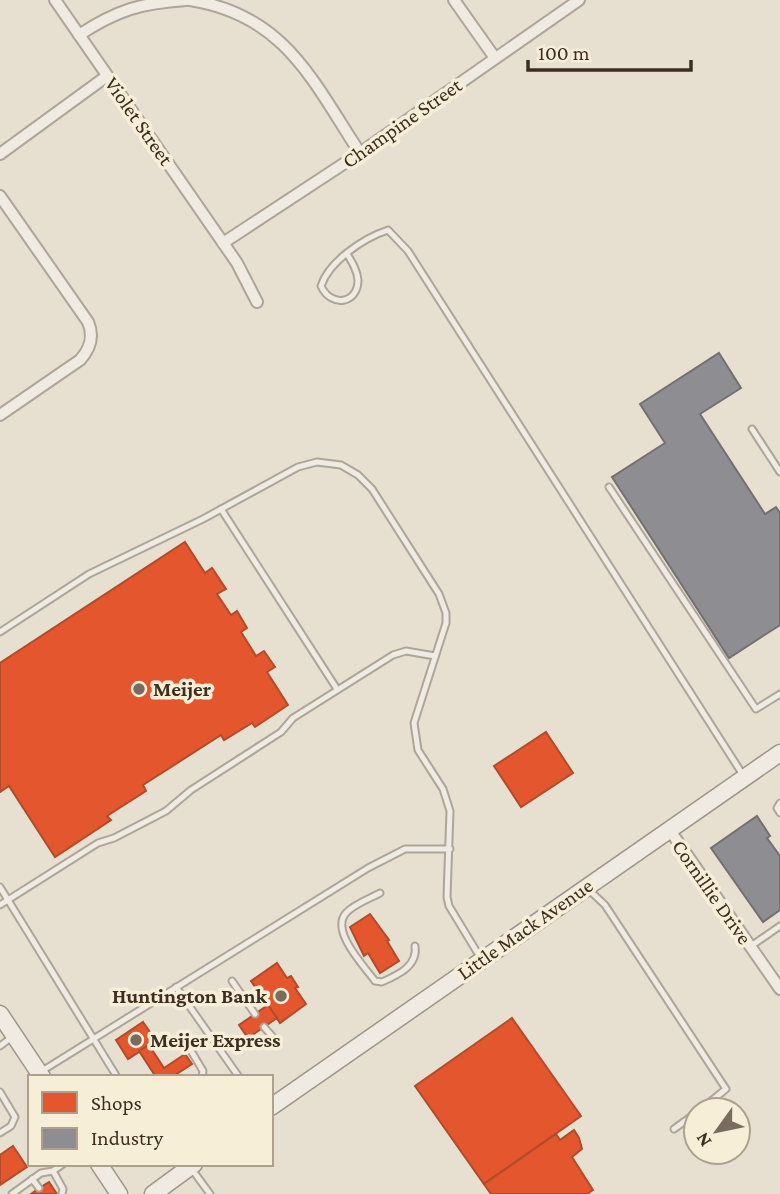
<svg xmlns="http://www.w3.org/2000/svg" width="780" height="1194" font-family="'Crimson Pro',serif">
<rect width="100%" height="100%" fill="#e7e0d1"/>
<g fill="#e4572e" stroke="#b24b2a" stroke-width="2">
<polygon points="185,542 205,573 212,568 226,589 217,594 231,615 237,611 247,628 241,632 256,656 264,651 275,667 267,672 288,705 255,727 252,723 224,740 221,735 143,785 146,791 107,816 111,820 55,857 9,786 0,792 0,663"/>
<polygon points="546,732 573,773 521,807 494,766"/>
<polygon points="370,914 389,940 387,941 399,961 380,973 368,953 364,956 350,927"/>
<polygon points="277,963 287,978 291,976 298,987 295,988 306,1004 280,1023 251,981"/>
<polygon points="268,1005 277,1018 248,1038 239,1025"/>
<polygon points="512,1018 581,1116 484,1184 415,1086"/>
<polygon points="143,1022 156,1041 128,1059 116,1040"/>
<polygon points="149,1045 164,1068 185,1054 192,1064 172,1077 149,1077 154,1074 139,1051"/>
<polygon points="574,1130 579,1138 582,1149 572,1157 593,1190 587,1194 491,1194 484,1184 556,1134 560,1140"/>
<polygon points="13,1146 27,1167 0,1185 0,1155"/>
<polygon points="49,1182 57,1194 31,1194 39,1188"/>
</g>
<g fill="#8d8d92" stroke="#757070" stroke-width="2">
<polygon points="719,353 741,388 700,414 765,514 776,507 780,513 780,625 729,658 612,477 665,443 640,404"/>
<polygon points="757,816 770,836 767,838 780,856 780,910 763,922 711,848"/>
</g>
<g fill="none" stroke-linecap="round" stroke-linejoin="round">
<g stroke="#ada599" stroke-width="9">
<g id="service">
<path d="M347,254C352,262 357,270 358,280C358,304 331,308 321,286C329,261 364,238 388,230L408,251L743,775"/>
<polyline points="752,429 780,472"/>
<polyline points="609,487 756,709 780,694"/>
<polyline points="221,509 337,689"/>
<polyline points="0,632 89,574 203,519 298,467 317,462 341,465 358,475 372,489 439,594 446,613 446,623 414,723 418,750 443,789 450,811 447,897 449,906 480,957"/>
<polyline points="780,803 777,808 780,813"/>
<polyline points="0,887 117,1077"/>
<polyline points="588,889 605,905 726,1089 700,1110"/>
<path d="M380,893C369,899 354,904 346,913C330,931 364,966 375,981L382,982C398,975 418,966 415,946"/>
<polyline points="0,905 98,843 114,838 166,811 191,790 281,732 293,718 393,655 406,651 435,656"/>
<polyline points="751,946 780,926"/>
<polyline points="232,981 255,1014"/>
<polyline points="176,987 239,1077"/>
<polyline points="264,1027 279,1044"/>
<polyline points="187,1044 203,1071 202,1077"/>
<polyline points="0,1046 12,1037"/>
<polyline points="42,1071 368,868 405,849 450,849"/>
<polyline points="0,1092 15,1117 11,1126 0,1133"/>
<polyline points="674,1129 696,1113"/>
<polyline points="191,1168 210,1194"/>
<polyline points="53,1171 63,1189 62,1194"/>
<polyline points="32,1179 39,1188"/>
<polyline points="12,1194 41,1173 53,1171 63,1164"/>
</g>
</g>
<g stroke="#ada599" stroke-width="14">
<g id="minor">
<polyline points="55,0 237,263 257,302"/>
<path d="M190,0C285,15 312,80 360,153"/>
<polyline points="454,0 495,58"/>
<path d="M79,35C117,10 141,3 186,0"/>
<polyline points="0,154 107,76"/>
<path d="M0,196L88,322C94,336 91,348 80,360L0,415"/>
<polyline points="223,243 360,153 579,0"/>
<polyline points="669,829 780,989"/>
</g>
</g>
<g stroke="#9c958a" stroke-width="19">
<g id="secondary">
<polyline points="0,1014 42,1077"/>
<polyline points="271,1107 780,753"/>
<polyline points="99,1164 119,1194"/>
<polyline points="153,1194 194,1164"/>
</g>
</g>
<use href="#service" stroke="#efebe3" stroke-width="5"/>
<use href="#minor" stroke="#efebe3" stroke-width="10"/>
<use href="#secondary" stroke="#efebe3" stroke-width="16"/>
</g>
<g fill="#786c5e" stroke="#f7eed8" stroke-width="2.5">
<circle cx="139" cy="689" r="7"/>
<circle cx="281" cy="996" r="7"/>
<circle cx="136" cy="1040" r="7"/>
</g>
<g text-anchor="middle" stroke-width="7" stroke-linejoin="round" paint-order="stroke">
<g font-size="21" fill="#3d2e20" stroke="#f7eed8">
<text transform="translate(139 121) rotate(55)" y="7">Violet Street</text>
<text transform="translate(402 123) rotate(-35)" y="7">Champine Street</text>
<text transform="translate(712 892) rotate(55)" y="7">Cornillie Drive</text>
<text transform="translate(525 929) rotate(-35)" y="7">Little Mack Avenue</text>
</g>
<g font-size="21" font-weight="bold" fill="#3d2e20" stroke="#f7eed8" text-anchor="start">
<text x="153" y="696">Meijer</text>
<text x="267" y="1003" text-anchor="end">Huntington Bank</text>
<text x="150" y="1047">Meijer Express</text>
</g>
</g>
<rect x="28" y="1075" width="245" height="91" fill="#f7eed8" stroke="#ada18e" stroke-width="2"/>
<rect x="42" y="1092" width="35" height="21" fill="#e4572e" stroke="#ada18e" stroke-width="2"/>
<text x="91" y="1110" font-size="21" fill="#3d2e20">Shops</text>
<rect x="42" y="1128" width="35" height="21" fill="#8d8d92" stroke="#ada18e" stroke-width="2"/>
<text x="91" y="1145" font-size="21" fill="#3d2e20">Industry</text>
<g transform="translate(717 1131) rotate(237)"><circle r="33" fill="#f7eed8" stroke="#ada18e" stroke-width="2"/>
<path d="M0-5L12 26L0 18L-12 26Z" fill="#786c5e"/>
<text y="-10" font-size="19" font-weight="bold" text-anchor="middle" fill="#3d2e20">N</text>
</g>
<path d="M528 60v10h163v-10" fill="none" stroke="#3d2e20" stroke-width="3.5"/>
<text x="538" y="60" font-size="21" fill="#3d2e20" stroke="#f7eed8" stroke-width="5" paint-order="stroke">100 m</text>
</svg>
